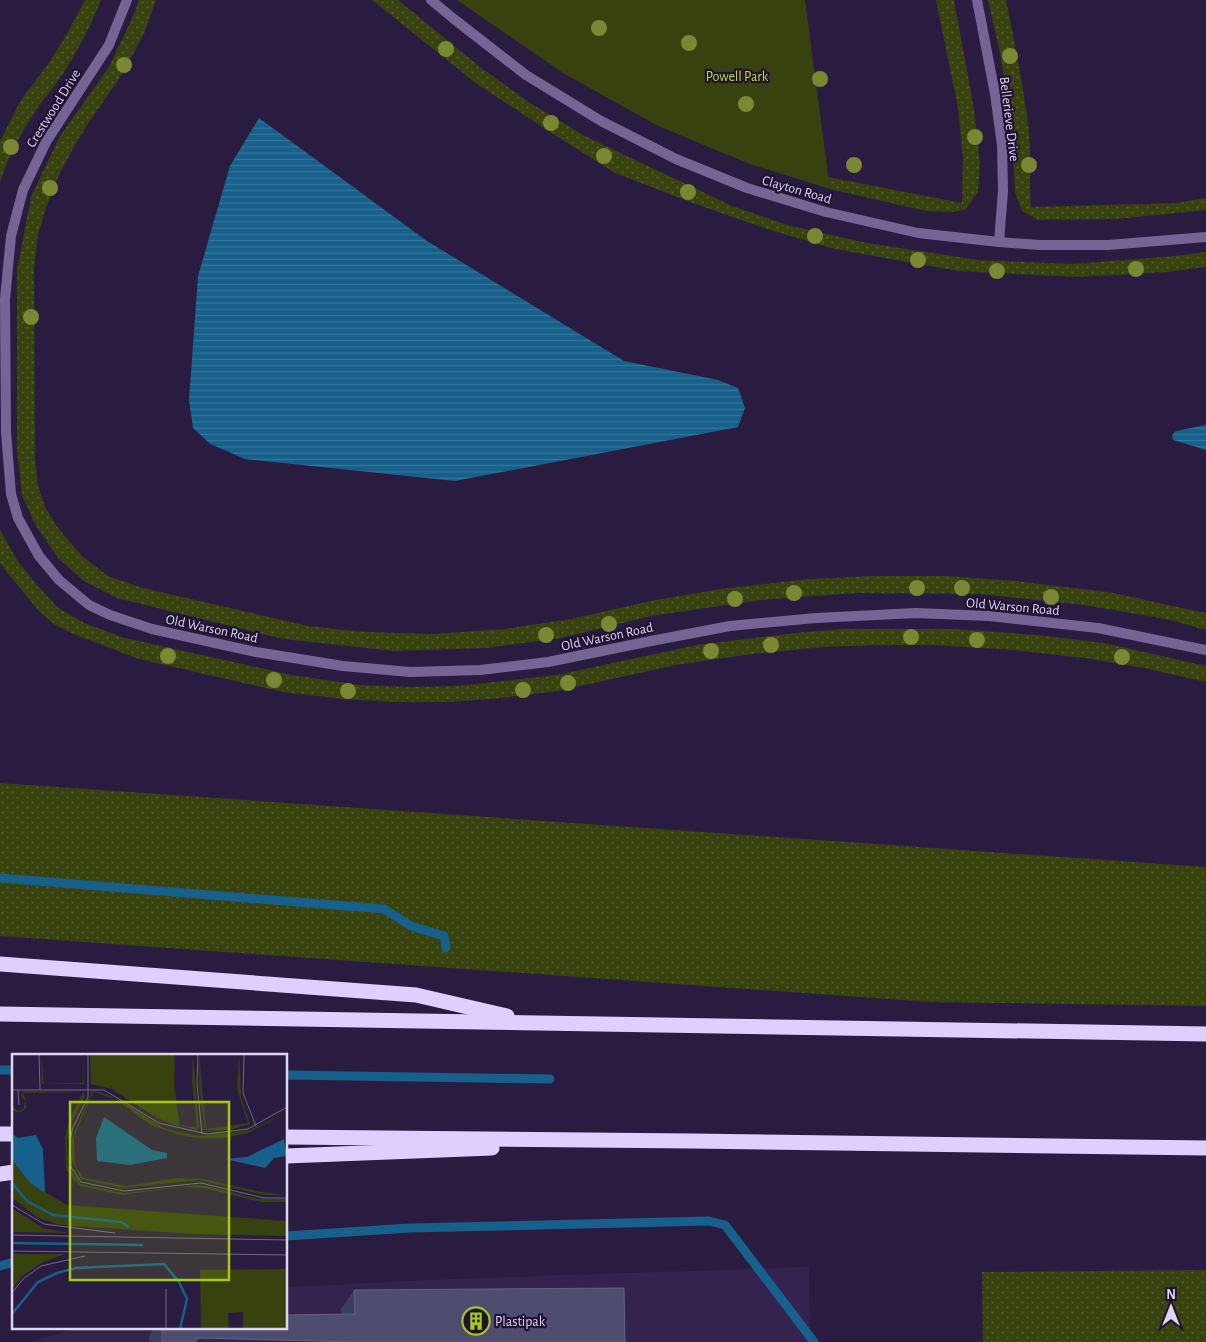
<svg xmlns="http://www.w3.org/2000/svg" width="1206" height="1342" font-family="'Alegreya Sans',sans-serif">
<defs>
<pattern id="grass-dots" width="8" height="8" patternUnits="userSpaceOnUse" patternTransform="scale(1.25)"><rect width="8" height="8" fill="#37420f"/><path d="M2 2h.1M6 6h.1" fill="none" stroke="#545d32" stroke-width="1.8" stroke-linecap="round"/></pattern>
<pattern id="water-rules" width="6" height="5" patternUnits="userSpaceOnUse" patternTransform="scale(1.25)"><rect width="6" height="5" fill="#16608b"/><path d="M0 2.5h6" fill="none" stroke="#37769c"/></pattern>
</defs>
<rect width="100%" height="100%" fill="#2a1c40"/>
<polygon fill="#34234e" points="809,1267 810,1342 29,1342 78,1328 286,1328 286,1287 451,1279"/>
<g fill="url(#grass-dots)">
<path d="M85,0H101C91,26 77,52 62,75C56,85 48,94 41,103C24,127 9,154 0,182V141L21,100L49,63L68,32Z"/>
<polygon points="139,0 156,0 144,34 119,79 89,122 76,143 58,177 46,208 38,235 34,268 35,458 38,486 45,507 58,528 82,556 108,576 143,588 308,626 365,632 434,634 505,629 571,619 651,601 721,589 809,579 873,576 945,576 1016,581 1108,592 1206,613 1206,630 1166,619 1084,605 981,594 855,593 761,600 651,616 561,638 486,648 394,651 283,639 117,598 84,581 58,558 36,526 22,495 17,450 17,271 31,197 60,136 109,67 135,12"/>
<polygon points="372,0 398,0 480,67 530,103 583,135 732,206 787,225 867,243 978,260 1073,264 1175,256 1206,252 1206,267 1167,272 1079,277 958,271 835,249 767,229 693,203 615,173 544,128 477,84"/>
<polygon points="936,0 954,0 974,109 980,164 978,192 966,209 953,212 926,211 830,189 828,177 962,203 963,157 958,108"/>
<path d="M988,0H1006C1015,44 1024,89 1029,133C1031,158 1029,183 1031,207L1175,203L1206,198V210L1117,219L1038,220L1022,211L1015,192L1012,130L1007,94L1000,53Z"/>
<polygon points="0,530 17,560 37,585 57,607 84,623 125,638 292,675 359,685 412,687 456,686 495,682 557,675 697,645 795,633 843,629 955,629 1037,635 1104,643 1206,666 1206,682 1144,668 1092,659 1014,650 931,645 880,645 823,647 752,654 676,665 557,691 502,698 450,702 394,702 343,699 283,692 139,659 76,635 54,624 38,610 6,571 0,563"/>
<polygon points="0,783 1206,867 1206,1006 931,1002 0,936"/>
<polygon points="1206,1270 1206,1342 983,1342 982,1272"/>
</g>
<polygon fill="#37420f" points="457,0 805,0 830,189 750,164 658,126 563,73"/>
<g fill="url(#water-rules)">
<polygon points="259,118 427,241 624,361 718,380 738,388 745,408 738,427 455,481 245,459 210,444 193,428 189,400 198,276 230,166"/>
<polygon points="1206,425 1206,450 1173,440 1172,435 1176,431"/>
</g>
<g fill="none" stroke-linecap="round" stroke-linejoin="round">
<g stroke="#16608b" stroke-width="9">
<polyline points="0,878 384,909 411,926 444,936 446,948"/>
<polyline points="0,1070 14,1070"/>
<polyline points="286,1075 550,1079"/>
<polyline points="286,1236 410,1228 709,1221 725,1225 814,1342"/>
<polyline points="0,1266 14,1262"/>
</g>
<g stroke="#766594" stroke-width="10">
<polyline points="127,0 109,45 46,142 23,190 11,236 5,299 6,432 11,494 18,518 39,556 59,580 89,605 110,615 152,629 256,652 343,666 410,672 480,670 548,662 651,641 730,626 816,618 916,613 989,616 1098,628 1206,650"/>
<polyline points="431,0 454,19 526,75 601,121 676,159 747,188 826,212 918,233 999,242 1040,245 1108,245 1206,237"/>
<polyline points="977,0 995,94 1002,145 1003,191 999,242"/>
</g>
<g stroke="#dfcffe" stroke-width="15">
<polyline points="0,964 416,995 507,1016"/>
<polyline points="0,1014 1206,1034"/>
<polyline points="0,1134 14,1134"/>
<polyline points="286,1137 692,1141 1206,1148"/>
<polyline points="286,1156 492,1148"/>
<polyline points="0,1174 14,1172"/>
</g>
</g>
<g fill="#7b8833">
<circle cx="599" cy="28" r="8"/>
<circle cx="689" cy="43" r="8"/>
<circle cx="446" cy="49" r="8"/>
<circle cx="1010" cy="56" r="8"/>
<circle cx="124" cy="65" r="8"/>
<circle cx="820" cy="79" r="8"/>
<circle cx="746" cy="104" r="8"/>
<circle cx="551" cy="123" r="8"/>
<circle cx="975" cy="137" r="8"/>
<circle cx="11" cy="147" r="8"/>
<circle cx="604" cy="156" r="8"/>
<circle cx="854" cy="165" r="8"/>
<circle cx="1029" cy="165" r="8"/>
<circle cx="50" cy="188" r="8"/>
<circle cx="688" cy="192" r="8"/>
<circle cx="815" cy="236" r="8"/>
<circle cx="918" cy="260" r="8"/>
<circle cx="1136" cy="269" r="8"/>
<circle cx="997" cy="271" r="8"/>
<circle cx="31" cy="317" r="8"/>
<circle cx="917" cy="588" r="8"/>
<circle cx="962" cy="588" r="8"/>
<circle cx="794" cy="593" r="8"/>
<circle cx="1051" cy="597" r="8"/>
<circle cx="735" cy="599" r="8"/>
<circle cx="609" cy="624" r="8"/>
<circle cx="546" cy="635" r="8"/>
<circle cx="911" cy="637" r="8"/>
<circle cx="977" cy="640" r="8"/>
<circle cx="771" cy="645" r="8"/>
<circle cx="711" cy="651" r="8"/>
<circle cx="168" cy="656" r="8"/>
<circle cx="1122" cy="657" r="8"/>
<circle cx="274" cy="680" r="8"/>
<circle cx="568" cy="683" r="8"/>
<circle cx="523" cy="690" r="8"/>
<circle cx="348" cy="691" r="8"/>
</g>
<polygon fill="#3c3d62" points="354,1290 625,1342 149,1342 149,1336 154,1328 286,1328 341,1315 341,1309"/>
<polygon fill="#2e294e" points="199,1338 354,1342 194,1342"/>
<polygon fill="#4e4d70" stroke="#646284" points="624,1288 625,1342 354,1342 199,1338 194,1342 162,1342 162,1328 286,1328 286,1315 355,1314 354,1290"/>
<defs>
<g id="building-ring" transform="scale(1.4375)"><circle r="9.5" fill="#211235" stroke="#a8c71d" stroke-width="1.5"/><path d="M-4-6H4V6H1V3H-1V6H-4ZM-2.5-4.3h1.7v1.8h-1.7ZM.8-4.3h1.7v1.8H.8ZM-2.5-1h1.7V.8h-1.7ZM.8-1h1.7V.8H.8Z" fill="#a8c71d"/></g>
</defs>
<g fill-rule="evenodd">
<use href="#building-ring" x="476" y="1321"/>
</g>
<g text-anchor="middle" stroke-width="4.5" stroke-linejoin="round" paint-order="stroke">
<g font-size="14" fill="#bee029" stroke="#211235">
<text x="737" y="81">Powell Park</text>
</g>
<g font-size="14" fill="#ded6ed" stroke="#211235">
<text transform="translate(53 108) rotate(-58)" y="5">Crestwood Drive</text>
<text transform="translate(1010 119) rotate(83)" y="5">Bellerieve Drive</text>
<text transform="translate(797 189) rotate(16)" y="5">Clayton Road</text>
<text transform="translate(1013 606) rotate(5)" y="5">Old Warson Road</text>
<text transform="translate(212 628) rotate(12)" y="5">Old Warson Road</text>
<text transform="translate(607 636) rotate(-12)" y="5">Old Warson Road</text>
</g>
<g font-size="14" fill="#ded6ed" stroke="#211235" text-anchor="start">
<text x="495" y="1326">Plastipak</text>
</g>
</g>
<g transform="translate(12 1054)">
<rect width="275" height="275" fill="#2a1c40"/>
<path d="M29,0L32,30L71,29L72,0V30H30ZM181,0L187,73L184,76L167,71L185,74L180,26ZM187,0L194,75L236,69L225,35L227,0L229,43L238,70L218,76H193L187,33ZM12,37L72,38V45L58,70L55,88L56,112L69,130L112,139L184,131L195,132L246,145H275V148H249L192,134L167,133L110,141L68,132L54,116L53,85L56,70L71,38L11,39L14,48V54L9,58H4L0,55V52L6,57L12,54L13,47L9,41ZM80,37L92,39L110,48L154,75L187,82L238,76L275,58L236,79L212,84H185L168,81L139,71L103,45L81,38L62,83L63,112L72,124L115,132L165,124L192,125L249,138L275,141H252L187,126L110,134L69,125L60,107V84ZM0,106L18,129L55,151L275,167V182L181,180L49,171L26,164L0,144ZM0,154L31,174L57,179L0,178ZM0,200H53L31,208L10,222L0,235ZM275,215V275H231V258L216,259L217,275H189L188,216Z" fill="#37420f"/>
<path d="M78,0H163L162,29L168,73L145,64L100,35L79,30Z" fill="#37420f"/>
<path d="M92,63L140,96L155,99V104L118,111L85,107L84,84ZM0,80L6,84L24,81L31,95L33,139L18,129L0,106ZM272,85L275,102L262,104L253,114L213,105L235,103Z" fill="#16608b"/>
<path fill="none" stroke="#16608b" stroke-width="2.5" d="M0,129L15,147L41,161L109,168L117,173M0,189L131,191M0,260L26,228L45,219L64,214L152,210L167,228L175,245L168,275"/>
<path fill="none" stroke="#726685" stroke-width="1" d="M27,0L28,35M76,0V43L61,73L58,87L59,113L69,128L112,137L189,129L252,144H275M186,0L185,29L190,80M232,0L231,39L244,72M0,36H92L147,69L195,80L236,75L275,53M6,36L7,51M0,151L32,170L103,179M0,181L275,186M0,197L275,201M0,239L11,225L29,212L73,202M154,275V235"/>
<path fill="#a8c71d" fill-opacity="0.15" stroke="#a8c71d" stroke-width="2.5" d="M58,48H217V226H58Z"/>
<rect width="275" height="275" fill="none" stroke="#ded6ed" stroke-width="2.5"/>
</g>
<g transform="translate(1171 1307)" stroke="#211235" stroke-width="4" paint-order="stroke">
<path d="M0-4L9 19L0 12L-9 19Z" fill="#ded6ed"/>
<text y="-8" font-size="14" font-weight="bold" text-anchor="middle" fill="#ded6ed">N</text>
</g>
</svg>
